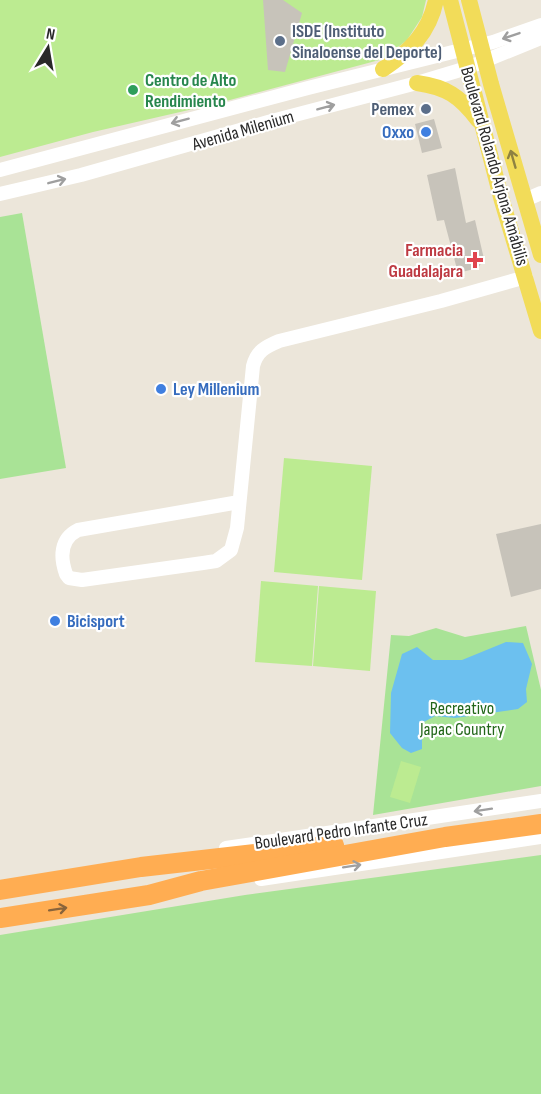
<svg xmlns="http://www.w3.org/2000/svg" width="541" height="1094" font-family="'Sofia Sans Condensed',sans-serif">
<rect width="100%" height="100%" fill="#ece6da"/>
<g fill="#a9e396">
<polygon points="22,213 66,468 0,479 0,217"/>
<polygon points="526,626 541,690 541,786 373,815 391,635 409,636 436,628 465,637"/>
<polygon points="541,855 541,1094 0,1094 0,935 245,895"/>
</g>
<g fill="#bceb91">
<polygon points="0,0 426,0 422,17 407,40 383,59 215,104 93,132 0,157"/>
<polygon points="284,458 372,466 362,580 274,572"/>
<polygon points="261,581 318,586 312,666 255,662"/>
<polygon points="319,586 376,591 370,671 313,666"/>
<polygon points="401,761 421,767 410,803 390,797"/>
</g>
<polygon fill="#6cc0ef" points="506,642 523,643 532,664 526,689 527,702 518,709 455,718 435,716 422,723 422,749 411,753 402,748 390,733 391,693 402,654 417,647 433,660 462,660"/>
<g fill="#c7c3ba">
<polygon points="263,0 283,0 302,13 285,72 268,70"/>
<polygon points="434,119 442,148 422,153 415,124"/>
<polygon points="455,168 466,223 475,220 484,259 478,268 458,273 444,220 437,221 427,175"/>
<polygon points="541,524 541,589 511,597 496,534"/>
</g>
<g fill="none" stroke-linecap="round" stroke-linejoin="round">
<g stroke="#fff" stroke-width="14">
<polyline points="0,170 308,88 493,42 541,25"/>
<polyline points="0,194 81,175 268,122 417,83 467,68 541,38"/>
<polyline points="525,200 541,193"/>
<path d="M239,502L78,530C60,539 60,557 66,574L69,578L82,580L203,563L216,561L231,550L237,528L253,366C257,351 265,347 279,341L441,301L526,277"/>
<polyline points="226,848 541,801"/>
<polyline points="261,879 541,837"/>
</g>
<g stroke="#f2dc59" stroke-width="16">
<polyline points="450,0 502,201 541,331"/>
<polyline points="469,0 491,84 541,255"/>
<path d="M383,69C410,51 429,33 436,0"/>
<path d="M417,83C446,87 460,96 478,120"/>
</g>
<g stroke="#ffad52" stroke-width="20">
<polyline points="0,890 141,867 334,845"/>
<polyline points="0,918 149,895 201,881 445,837 541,824"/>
</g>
</g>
<defs><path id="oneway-shaft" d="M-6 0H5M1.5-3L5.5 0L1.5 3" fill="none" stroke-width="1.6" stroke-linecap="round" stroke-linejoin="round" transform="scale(1.5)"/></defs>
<g stroke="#9f9f9f">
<use href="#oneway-shaft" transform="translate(511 36) rotate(161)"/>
<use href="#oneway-shaft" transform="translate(326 107) rotate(-15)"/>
<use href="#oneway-shaft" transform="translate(180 121) rotate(165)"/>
<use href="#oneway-shaft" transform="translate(57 181) rotate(-14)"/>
<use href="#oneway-shaft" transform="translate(483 810) rotate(171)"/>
<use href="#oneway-shaft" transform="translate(352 866) rotate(-9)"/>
</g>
<use stroke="#8e8241" href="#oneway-shaft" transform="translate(513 159) rotate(-106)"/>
<use stroke="#89643b" href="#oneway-shaft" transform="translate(58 909) rotate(-9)"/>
<g fill="#5c6f8a" stroke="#fff" stroke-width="2">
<circle cx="280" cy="41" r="6"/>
<circle cx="426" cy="109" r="6"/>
</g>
<circle fill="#2e9e5b" stroke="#fff" stroke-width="2" cx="133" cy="90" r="6"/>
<g fill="#3f7fe0" stroke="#fff" stroke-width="2">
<circle cx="426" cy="132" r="6"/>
<circle cx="161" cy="389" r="6"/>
<circle cx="55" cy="621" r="6"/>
</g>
<path fill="#e0444e" stroke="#fff" stroke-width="2" d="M472 251h6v6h6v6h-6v6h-6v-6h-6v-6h6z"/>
<g text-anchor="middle" stroke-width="4.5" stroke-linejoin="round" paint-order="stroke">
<g font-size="18" font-weight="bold" fill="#4e5e75" stroke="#fff" text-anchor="start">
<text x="292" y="37">ISDE (Instituto<tspan x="292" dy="21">Sinaloense del Deporte)</tspan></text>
<text x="414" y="115" text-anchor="end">Pemex</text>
</g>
<g font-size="18" font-weight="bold" fill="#27864d" stroke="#fff" text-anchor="start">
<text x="145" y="86">Centro de Alto<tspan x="145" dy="21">Rendimiento</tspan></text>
</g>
<g font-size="18" fill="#292929" stroke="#fff">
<text transform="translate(243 130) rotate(-16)" y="6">Avenida Milenium</text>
<text transform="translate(495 166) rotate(74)" y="6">Boulevard Rolando Arjona Amábilis</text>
<text transform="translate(341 831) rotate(-8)" y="6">Boulevard Pedro Infante Cruz</text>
</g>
<g font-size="18" font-weight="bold" fill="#366cbe" stroke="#fff" text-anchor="start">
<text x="414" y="138" text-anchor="end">Oxxo</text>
<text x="173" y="395">Ley Millenium</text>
<text x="67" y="627">Bicisport</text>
</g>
<g font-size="18" font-weight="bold" fill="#be3a42" stroke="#fff" text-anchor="end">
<text x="463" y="256">Farmacia<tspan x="463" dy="21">Guadalajara</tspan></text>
</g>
<g font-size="18" fill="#226619" stroke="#fff">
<text x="462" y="714">Recreativo<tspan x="462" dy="21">Japac Country</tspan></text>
</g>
</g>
<g transform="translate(48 48) rotate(11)" stroke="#ffffff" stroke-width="4.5" paint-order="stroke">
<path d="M0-4.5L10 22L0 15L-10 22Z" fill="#292929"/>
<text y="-9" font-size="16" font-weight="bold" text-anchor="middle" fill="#292929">N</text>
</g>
</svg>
